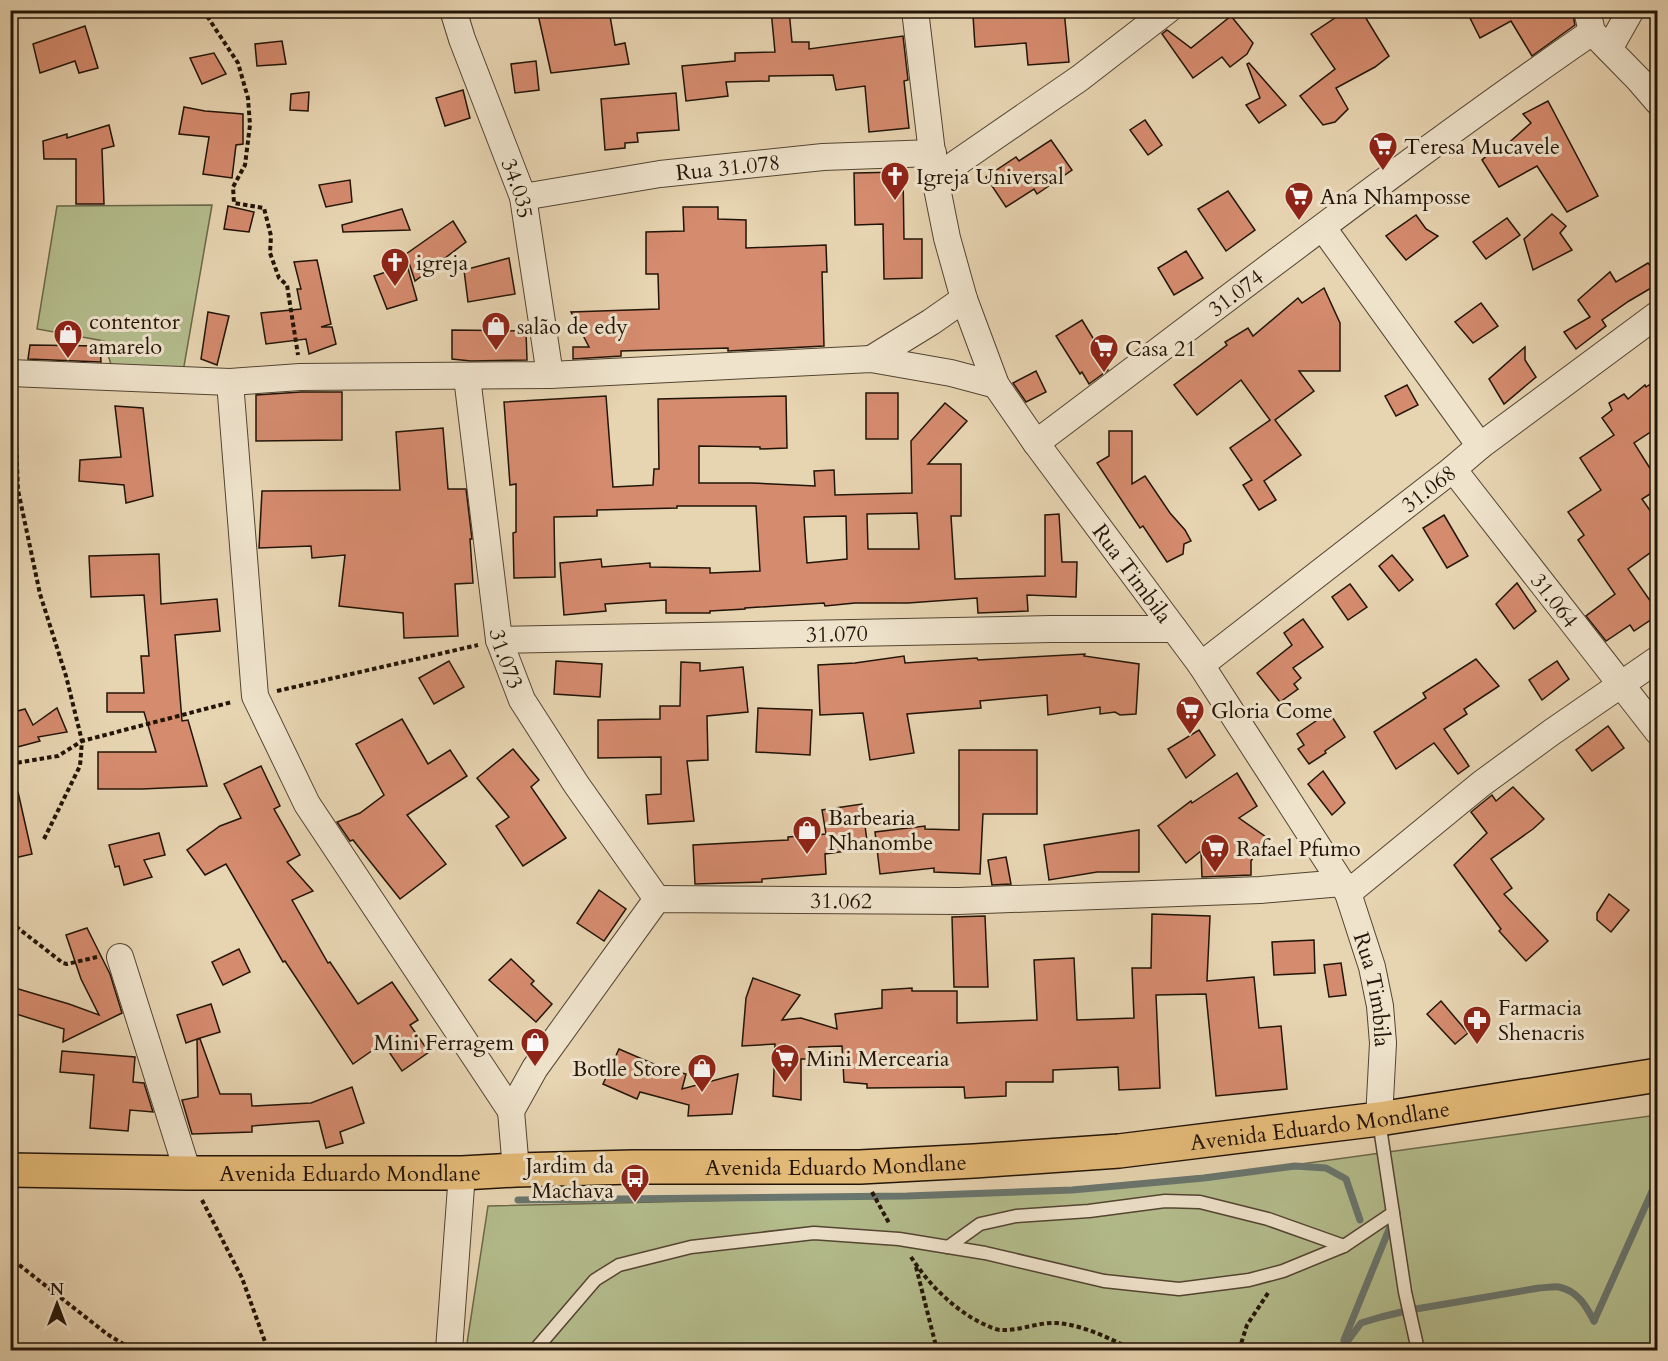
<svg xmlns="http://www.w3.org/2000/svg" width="1668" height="1361" font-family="Cardo,serif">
<rect width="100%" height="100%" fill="#e7d4b1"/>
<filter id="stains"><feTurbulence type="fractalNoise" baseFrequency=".00333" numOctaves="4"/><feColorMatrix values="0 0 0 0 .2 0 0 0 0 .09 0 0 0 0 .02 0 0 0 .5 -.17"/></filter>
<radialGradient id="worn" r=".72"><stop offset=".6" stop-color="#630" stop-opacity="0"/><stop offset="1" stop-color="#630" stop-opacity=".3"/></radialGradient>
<g fill="#b4bd8d" stroke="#6b684a" stroke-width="1.5">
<polygon points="212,205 183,372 112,368 104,341 37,329 57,206"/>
<polygon points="1657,1115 1657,1350 466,1350 488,1206 871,1197 1067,1190 1258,1170"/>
</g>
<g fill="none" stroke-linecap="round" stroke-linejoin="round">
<g stroke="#69766f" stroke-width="7">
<polyline points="518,1200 907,1196 1072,1190 1204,1178 1295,1166 1326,1168 1346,1179 1360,1220"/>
<polyline points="1594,1321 1658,1178"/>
<polyline points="1344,1340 1392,1222"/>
<path d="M1341,1350L1361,1323L1381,1317L1410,1310L1539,1288C1545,1288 1553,1286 1559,1287C1578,1291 1586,1306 1594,1321"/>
</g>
</g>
<g fill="#d58b6e" stroke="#221407" stroke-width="1.5" fill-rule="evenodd">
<polygon points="537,10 609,10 615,45 625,43 629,64 551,73"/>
<polygon points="771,10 789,10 792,42 809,42 809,49 903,36 908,80 904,81 909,128 869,132 865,86 836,90 833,75 769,76 769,81 726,82 728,96 686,101 682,66 735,61 735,53 775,52"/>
<polygon points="1029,10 1064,10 1069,62 1028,65 1026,43 975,47 973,15"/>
<polygon points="1347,10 1361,10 1389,56 1375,67 1336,88 1348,109 1335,122 1323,125 1300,96 1335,69 1311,34"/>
<polygon points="1484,10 1572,10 1575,25 1532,56 1511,21 1480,38 1470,18"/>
<polygon points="1231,16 1253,43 1247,54 1230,67 1222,57 1193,78 1162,34 1167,30 1191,48"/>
<polygon points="85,26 98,68 79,73 75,61 40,73 33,44"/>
<polygon points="282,41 286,64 257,66 255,44"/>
<polygon points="214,53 226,74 202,84 190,58"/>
<polygon points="536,61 539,90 515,93 511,64"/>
<polygon points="1249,63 1286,105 1259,123 1246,105 1260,98 1247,64"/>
<polygon points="463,90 470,118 445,126 436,98"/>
<polygon points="309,92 308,111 290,110 291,94"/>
<polygon points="676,93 679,130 637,133 638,142 625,143 625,148 605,150 601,99"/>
<polygon points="1548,101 1598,196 1567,212 1537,166 1499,187 1482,160 1501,143 1504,147 1531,123 1523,114"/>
<polygon points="184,107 205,111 243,114 243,144 236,145 232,178 203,174 209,137 179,134"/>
<polygon points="1145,120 1162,145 1148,155 1130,130"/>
<polygon points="109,125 114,146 102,149 104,204 76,204 76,159 44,159 43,141 67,134 67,138"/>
<polygon points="1051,140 1072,170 1037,194 1034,189 1006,207 986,177 1016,157 1019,161"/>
<polygon points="903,172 904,239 922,239 922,278 884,279 883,224 855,225 854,173"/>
<polygon points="350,180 352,202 326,207 319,185"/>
<polygon points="1228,191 1255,230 1226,251 1198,209"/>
<polygon points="228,206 254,212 249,232 224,229"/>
<polygon points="683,207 718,207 718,219 746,220 746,248 826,245 827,272 822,272 824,346 728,351 728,348 621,351 621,356 573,359 573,347 589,347 571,312 659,309 658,274 646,274 646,232 684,231"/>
<polygon points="402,209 410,230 343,232 342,225"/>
<polygon points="1552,214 1566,226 1560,233 1572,250 1533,270 1524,239"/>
<polygon points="1416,215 1426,229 1438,236 1406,260 1386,236"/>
<polygon points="1507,218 1520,235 1486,259 1473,242"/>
<polygon points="453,221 466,242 415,281 406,254"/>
<polygon points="1186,251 1203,278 1174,295 1158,268"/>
<polygon points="509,258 515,294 468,302 464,270"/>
<polygon points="317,260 331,324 321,327 332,327 336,344 309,354 306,339 266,344 261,313 301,309 297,289 301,289 294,262"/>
<polygon points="1648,263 1658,274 1658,284 1629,301 1602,320 1606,326 1576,349 1564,332 1590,317 1578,300 1610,272 1616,282"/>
<polygon points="407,265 417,300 387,309 374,276"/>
<polygon points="1324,288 1340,323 1340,371 1299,371 1314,391 1275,420 1301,455 1264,481 1276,500 1259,510 1243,485 1252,480 1230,448 1270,420 1241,380 1197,415 1174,385 1227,345 1225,342 1248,328 1253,336 1298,298 1302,303"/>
<polygon points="1481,303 1498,326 1473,343 1455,322"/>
<polygon points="208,312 229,316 217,365 201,359"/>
<polygon points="1082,320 1101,351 1098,353 1108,370 1089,384 1082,372 1080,374 1056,336"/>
<polygon points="452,330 526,331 527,360 471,361 452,359"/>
<polygon points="30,345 100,346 101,362 28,359"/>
<polygon points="1525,347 1525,360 1536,377 1504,404 1489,379"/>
<polygon points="1036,371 1046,392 1026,402 1013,383"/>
<polygon points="1658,379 1658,427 1634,443 1658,481 1658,489 1642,499 1658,522 1658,547 1628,569 1658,612 1658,615 1634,631 1630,625 1606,641 1586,616 1615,594 1578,540 1584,535 1568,512 1601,490 1580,458 1614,435 1602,418 1612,410 1609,403 1624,394 1628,399 1645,385 1646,387"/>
<polygon points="1407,385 1418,405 1396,416 1385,396"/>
<polygon points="301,392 342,392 342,440 256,441 256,395"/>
<rect x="866" y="393" width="32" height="46"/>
<path d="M606,396L613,487L653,485L654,469H659L658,399L786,396L787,448L760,449V447L699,446V483H752L815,486L814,471L834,470L835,495L912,493L911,441L945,403L967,421L928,464H961V516H951L955,579L1045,576V515L1059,514L1062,562H1077L1076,597L1027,595L1028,611L978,613L977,598L908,603H855L825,606L824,603L745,608V609L710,611V613H666V600L605,604L606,611L564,615L560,563L601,559L602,567L650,563V567L710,568V573L760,571L756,506H677V508L597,510V516L554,517L555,577L514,578L513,533L516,532V484L510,485L504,402ZM917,513L919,549H868L867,514ZM846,516L847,559L807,563L804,517Z"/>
<polygon points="115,406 143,408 153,496 126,503 124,485 79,481 80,460 121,457"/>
<polygon points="443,428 448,489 466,489 472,539 470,539 473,583 455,584 458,636 404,638 403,613 339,606 345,555 312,558 311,546 259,548 262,491 400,490 396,432"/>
<polygon points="1109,431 1132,431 1132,484 1145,476 1170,513 1185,530 1191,541 1184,544 1183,554 1167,562 1143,526 1140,528 1097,463 1109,456"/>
<polygon points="1444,515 1468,556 1447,568 1423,528"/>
<polygon points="159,554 161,604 217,599 220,631 175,635 182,721 188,720 207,786 142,789 98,789 98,752 156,752 144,712 107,712 107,693 144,693 141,656 149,656 144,595 91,597 89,556"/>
<polygon points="1392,555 1413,580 1399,591 1379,566"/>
<polygon points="1517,583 1536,611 1514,629 1496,604"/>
<polygon points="1350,584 1367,607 1348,620 1332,597"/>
<polygon points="1303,619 1323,647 1293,668 1301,678 1294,684 1298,689 1280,702 1257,673 1292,645 1284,633"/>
<polygon points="1085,654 1084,656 1139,664 1136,714 1120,715 1115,712 1100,714 1100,707 1048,715 1047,695 980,701 981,708 907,714 914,753 870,760 863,713 820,715 818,665 855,663 904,656 905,663 977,658 978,660"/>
<polygon points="1476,659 1499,686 1464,709 1467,714 1444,729 1469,766 1458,774 1434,743 1396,769 1374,732 1426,698 1423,693"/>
<polygon points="449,661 464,687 434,704 419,678"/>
<polygon points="556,661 602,664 600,697 554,694"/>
<polygon points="1557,661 1569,679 1542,700 1529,680"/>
<polygon points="681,662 700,663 700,671 743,667 748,712 707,716 708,760 687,761 694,821 648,824 646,795 661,794 661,757 598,758 598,720 660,719 660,706 680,706"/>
<polygon points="57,708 67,732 38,737 40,741 10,749 10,713 25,709 33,725"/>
<polygon points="758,708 812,710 810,755 756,752"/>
<polygon points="1329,712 1345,737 1325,751 1326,753 1309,764 1298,749 1304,745 1297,734"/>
<polygon points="402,719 428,764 450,750 467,776 407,815 446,864 400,899 353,840 350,841 337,822 360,813 384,795 356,744"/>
<polygon points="1608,726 1624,748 1592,771 1576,750"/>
<polygon points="1199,730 1215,755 1186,778 1168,749"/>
<polygon points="513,749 539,780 531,787 566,838 523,866 496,826 509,817 477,778"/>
<polygon points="959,750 1037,750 1037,814 983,814 980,874 934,872 934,868 880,874 875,832 925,826 925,829 959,830"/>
<polygon points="261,766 280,806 274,809 300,855 287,862 313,891 292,900 328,963 330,962 358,1004 392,982 418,1020 410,1025 429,1052 402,1071 383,1043 353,1064 285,961 283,962 226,864 205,875 187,850 220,826 241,818 224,784"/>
<polygon points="1323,771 1345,803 1332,815 1308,784"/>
<polygon points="1237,773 1257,806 1239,818 1266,837 1251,861 1251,875 1202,877 1201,851 1186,863 1158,826 1191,801 1192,803"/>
<polygon points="1513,787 1544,819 1533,829 1491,859 1512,888 1504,894 1548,941 1526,961 1499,931 1501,929 1454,865 1487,833 1471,812 1492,795 1496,801"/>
<polygon points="18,792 32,854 10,859 10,793"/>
<polygon points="862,804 868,848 825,854 826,874 762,879 762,882 695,884 693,845 788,840 788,837 826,834 822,810"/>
<polygon points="1139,830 1139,872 1097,872 1049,880 1044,845"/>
<polygon points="159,833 165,855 144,860 152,877 124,885 119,866 115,867 109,845"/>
<polygon points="1006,857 1011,884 992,885 988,860"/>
<polygon points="599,890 626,909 604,941 577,923"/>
<polygon points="1609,894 1629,910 1611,932 1597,920 1597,913"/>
<polygon points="1152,914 1210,916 1207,981 1254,977 1259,1028 1281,1026 1287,1089 1216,1096 1206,994 1156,995 1160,1088 1119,1090 1118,1067 1053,1070 1053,1082 1006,1082 1006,1096 965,1098 964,1087 867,1088 867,1084 844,1082 842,1046 809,1047 809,1059 801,1059 801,1100 773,1096 775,1044 742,1046 746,998 753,978 800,995 782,1020 801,1018 837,1029 835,1014 882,1008 882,990 912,988 912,991 957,991 957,1023 1037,1020 1034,960 1074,958 1077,1020 1134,1018 1132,968 1151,968"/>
<polygon points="985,916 988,987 954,987 952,917"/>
<polygon points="87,928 110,974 122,1013 63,1042 64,1029 13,1013 15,988 69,1004 99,1015 81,979 66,935"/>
<polygon points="1314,940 1315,973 1274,975 1272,942"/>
<polygon points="239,949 250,972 223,985 212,962"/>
<polygon points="511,959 534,981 531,984 552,1004 536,1022 489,980"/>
<polygon points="1341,963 1346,995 1329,997 1324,965"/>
<polygon points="1441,1001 1468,1033 1455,1044 1427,1014"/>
<polygon points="211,1004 220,1032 197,1039 200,1039 220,1094 251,1094 252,1106 311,1103 352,1087 364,1123 340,1132 343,1143 326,1148 319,1121 252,1126 252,1132 192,1134 182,1100 198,1097 197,1039 186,1043 177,1015"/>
<polygon points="619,1049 663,1068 686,1074 682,1089 738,1074 732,1114 688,1116 689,1105 640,1092 637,1099 603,1084"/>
<polygon points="62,1051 135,1057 133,1082 144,1083 153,1112 130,1110 128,1131 90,1128 94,1075 60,1072"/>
</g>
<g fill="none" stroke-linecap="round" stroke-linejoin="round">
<g stroke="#534432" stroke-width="15">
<g id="lane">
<polyline points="1379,1121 1405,1292 1418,1350"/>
<polyline points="948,1247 980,1224 1016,1216 1089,1211 1165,1201 1200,1202 1268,1219 1344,1246"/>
<polyline points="535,1350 595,1280 619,1265 691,1247 814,1233 899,1239 985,1253 1104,1281 1179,1289 1249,1280 1283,1271 1344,1246 1393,1213"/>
</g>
</g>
<g stroke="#534432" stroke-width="28">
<g id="street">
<path id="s1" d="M453,10L462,39L523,197L550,375"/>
<path id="s2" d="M915,10L935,178L947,238L964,299L996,385L1036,443L1201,665L1348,893L1372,967L1380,1006L1383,1043L1379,1119"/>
<polyline points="1587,10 1592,32 1639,80 1658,102"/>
<polyline points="1609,49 1631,10"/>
<polyline points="935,178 1080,78 1168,10"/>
<path id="s3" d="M523,197L660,174L823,157L933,153"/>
<polyline points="1323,228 1480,446"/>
<polyline points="871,359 931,322 964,299"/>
<polyline points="10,373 230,382 300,377 550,375 871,359 951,373 996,385"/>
<path id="s4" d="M467,377L499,640L522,700L576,784L657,899"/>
<polyline points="230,382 255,696 307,804 511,1111"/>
<path id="s5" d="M1036,443C1220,305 1402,163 1592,32"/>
<path id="s6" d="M1453,469L1658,732"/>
<path id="s7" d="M499,640L1051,629H1174"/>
<path id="s8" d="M1201,665L1453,469L1480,446L1658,314"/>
<polyline points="1348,893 1481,784 1552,732 1658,659"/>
<polyline points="120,957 188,1173"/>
<path id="s9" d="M516,1170L511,1111L535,1068L657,899L958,901L1260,890L1342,883"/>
<polyline points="449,1350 462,1173"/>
</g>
</g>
<g stroke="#221407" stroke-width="36">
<g id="primary">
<path id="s10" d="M10,1170L188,1173H462L516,1170L633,1167H860L974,1161L1119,1151L1379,1119L1658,1075"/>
</g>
</g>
<g stroke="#221407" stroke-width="4" stroke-dasharray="4.5 3" stroke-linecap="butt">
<polyline points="203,10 238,63 248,98 250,125 245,165 233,187 234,203 264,208 271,236 270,253 279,278 287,285 298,355"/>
<polyline points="10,14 27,10"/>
<polyline points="277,691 478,645"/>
<polyline points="10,764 58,756 82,741 66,676 40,594 18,490 14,395"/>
<polyline points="44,839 80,766 82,741 232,702"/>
<polyline points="10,922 63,963 67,964 97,957"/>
<polyline points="872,1192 889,1223"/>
<polyline points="202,1200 242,1278 268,1350"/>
<polyline points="10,1253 18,1264 107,1334 133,1350"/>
<path d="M911,1257C929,1285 957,1313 988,1326C992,1328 997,1330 1001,1330C1019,1331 1039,1322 1056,1323C1083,1325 1109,1338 1133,1350"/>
<polyline points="916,1267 937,1350"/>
<polyline points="1239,1350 1247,1325 1268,1293"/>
</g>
<use href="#lane" stroke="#efe3cc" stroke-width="12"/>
<use href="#street" stroke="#efe3cc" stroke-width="26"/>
<use href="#primary" stroke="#e4ba78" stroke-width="33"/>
</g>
<defs>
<g id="supermarket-pin" transform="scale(1.5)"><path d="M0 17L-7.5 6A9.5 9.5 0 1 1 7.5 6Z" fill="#8f2418" stroke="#efe3cc"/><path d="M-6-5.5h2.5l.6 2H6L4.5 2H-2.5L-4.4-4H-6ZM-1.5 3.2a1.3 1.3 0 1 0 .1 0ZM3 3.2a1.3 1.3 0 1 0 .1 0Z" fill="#fff"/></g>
<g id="church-pin" transform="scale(1.5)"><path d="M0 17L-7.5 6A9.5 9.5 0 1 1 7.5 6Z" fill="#8f2418" stroke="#efe3cc"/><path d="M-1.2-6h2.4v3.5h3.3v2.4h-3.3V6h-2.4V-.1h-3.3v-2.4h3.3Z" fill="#fff"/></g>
<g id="shop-pin" transform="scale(1.5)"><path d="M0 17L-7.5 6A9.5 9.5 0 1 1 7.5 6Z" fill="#8f2418" stroke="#efe3cc"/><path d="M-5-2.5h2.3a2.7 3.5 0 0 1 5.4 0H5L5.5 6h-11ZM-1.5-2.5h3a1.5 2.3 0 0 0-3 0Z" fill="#fff"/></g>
<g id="pharmacy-pin" transform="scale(1.5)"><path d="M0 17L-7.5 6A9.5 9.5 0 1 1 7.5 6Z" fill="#8f2418" stroke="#efe3cc"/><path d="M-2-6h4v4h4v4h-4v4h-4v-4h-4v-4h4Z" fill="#fff"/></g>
<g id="bus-pin" transform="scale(1.5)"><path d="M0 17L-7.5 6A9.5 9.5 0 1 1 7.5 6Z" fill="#8f2418" stroke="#efe3cc"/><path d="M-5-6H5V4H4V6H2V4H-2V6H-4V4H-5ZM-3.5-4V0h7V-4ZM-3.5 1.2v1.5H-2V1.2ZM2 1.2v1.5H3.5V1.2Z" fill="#fff"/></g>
</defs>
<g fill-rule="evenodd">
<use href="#supermarket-pin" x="1383" y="146"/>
<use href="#church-pin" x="895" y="176"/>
<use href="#supermarket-pin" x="1299" y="196"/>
<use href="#church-pin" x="395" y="262"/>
<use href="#shop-pin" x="496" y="326"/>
<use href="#shop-pin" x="68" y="334"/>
<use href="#supermarket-pin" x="1104" y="348"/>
<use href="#supermarket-pin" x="1190" y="710"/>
<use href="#shop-pin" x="807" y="830"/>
<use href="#supermarket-pin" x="1215" y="848"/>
<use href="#pharmacy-pin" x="1477" y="1020"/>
<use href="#shop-pin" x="535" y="1042"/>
<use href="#supermarket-pin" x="785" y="1058"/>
<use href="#shop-pin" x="702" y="1068"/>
<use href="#bus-pin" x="635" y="1178"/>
</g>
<g text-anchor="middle" stroke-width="6" stroke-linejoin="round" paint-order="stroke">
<g font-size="22" fill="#221407" stroke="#efe3cc" text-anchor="start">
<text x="1404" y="154">Teresa Mucavele</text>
<text x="916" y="184">Igreja Universal</text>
<text x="1320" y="204">Ana Nhamposse</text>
<text x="416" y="270">igreja</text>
<text x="89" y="329">contentor<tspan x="89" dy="25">amarelo</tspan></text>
<text x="517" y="334">salão de edy</text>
<text x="1125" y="356">Casa 21</text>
<text x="1211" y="718">Gloria Come</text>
<text x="828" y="825">Barbearia<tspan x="828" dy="25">Nhanombe</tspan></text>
<text x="1236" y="856">Rafael Pfumo</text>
<text x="1498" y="1015">Farmacia<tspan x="1498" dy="25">Shenacris</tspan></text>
<text x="514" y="1050" text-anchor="end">Mini Ferragem</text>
<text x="806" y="1066">Mini Mercearia</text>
<text x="681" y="1076" text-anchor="end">Botlle Store</text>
<text x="614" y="1173" text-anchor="end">Jardim da<tspan x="614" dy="25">Machava</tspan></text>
</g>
<g font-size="22" fill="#221407" stroke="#efe3cc">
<text dy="8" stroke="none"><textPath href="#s3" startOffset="207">Rua 31.078</textPath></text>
<text dy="8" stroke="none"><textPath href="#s1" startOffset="190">34.035</textPath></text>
<text dy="8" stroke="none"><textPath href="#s5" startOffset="250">31.074</textPath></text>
<text dy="8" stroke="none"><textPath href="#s8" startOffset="288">31.068</textPath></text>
<text dy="8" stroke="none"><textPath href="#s2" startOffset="618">Rua Timbila</textPath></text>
<text dy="8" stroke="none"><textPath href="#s6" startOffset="166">31.064</textPath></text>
<text dy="8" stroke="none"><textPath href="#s7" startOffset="338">31.070</textPath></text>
<text dy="8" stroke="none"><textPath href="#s4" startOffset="285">31.073</textPath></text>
<text dy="8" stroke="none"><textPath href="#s9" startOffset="501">31.062</textPath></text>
<text dy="8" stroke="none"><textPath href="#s2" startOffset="1104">Rua Timbila</textPath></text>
<text dy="8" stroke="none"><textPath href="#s10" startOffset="1312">Avenida Eduardo Mondlane</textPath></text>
<text dy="8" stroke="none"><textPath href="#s10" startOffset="826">Avenida Eduardo Mondlane</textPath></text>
<text dy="8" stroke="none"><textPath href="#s10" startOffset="340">Avenida Eduardo Mondlane</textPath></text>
</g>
</g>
<rect width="1668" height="1361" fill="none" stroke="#e7d4b1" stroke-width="36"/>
<rect x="12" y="12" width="1644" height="1337" fill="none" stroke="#221407" stroke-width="3"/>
<rect x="18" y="18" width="1632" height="1325" fill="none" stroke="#221407" stroke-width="1.5"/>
<g transform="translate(57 1304)" stroke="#efe3cc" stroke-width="4.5" paint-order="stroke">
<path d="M0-4.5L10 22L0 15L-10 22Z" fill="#221407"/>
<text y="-9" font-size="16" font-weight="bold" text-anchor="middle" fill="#221407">N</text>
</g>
<rect width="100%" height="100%" filter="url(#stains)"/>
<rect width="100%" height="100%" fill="url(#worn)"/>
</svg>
